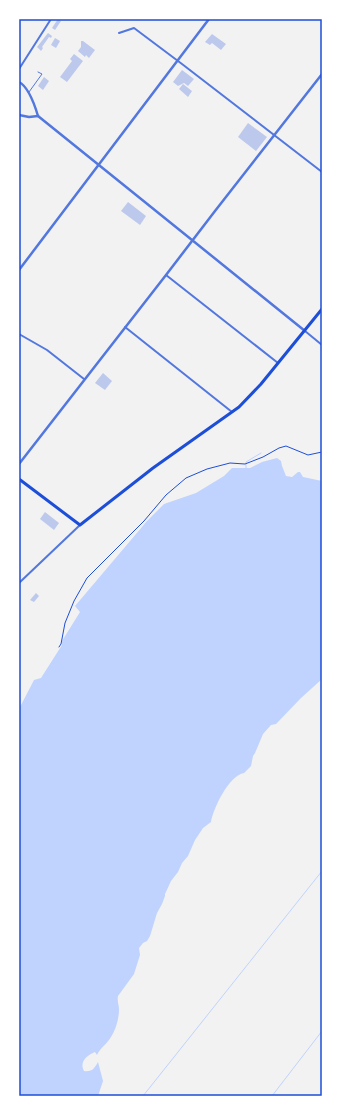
<svg xmlns="http://www.w3.org/2000/svg" width="341" height="1115" font-family="'DejaVu Sans',sans-serif">
<rect width="100%" height="100%" fill="#f2f2f2"/>
<path fill="#bfd3fe" d="M277,458L281,461L282,466L286,476L292,477L298,472H300L303,477L322,481V679L301,698L276,724L271,725L263,734L255,753L253,756L251,766L244,773C229,775 213,809 211,822L203,828L195,840L188,856L182,863L178,872L171,881L165,894V896L162,904L157,913L150,936L147,941L143,943L139,948L140,955L134,974L118,996C117,1001 119,1005 119,1009C119,1019 116,1029 111,1037C107,1044 100,1048 97,1055L95,1052C87,1055 79,1062 84,1071C92,1072 94,1069 98,1062L103,1081L98,1096H19V709L34,680L41,678L62,645V641L80,612L75,606L147,521L164,504L196,493L224,476L232,468H250L262,462Z"/>
<g fill="none" stroke-linecap="round" stroke-linejoin="round">
<g stroke="#bfd3fe" stroke-width="1">
<polyline points="246,468 246,462 261,453"/>
<polyline points="143,1096 322,871"/>
<polyline points="272,1096 322,1031"/>
</g>
</g>
<g fill="#bdc9ec">
<polygon points="58,19 61,21 55,30 52,28"/>
<polygon points="48,33 52,36 51,38 49,37 42,47 43,48 41,51 37,47"/>
<polygon points="212,34 226,44 221,50 212,43 210,45 205,42"/>
<polygon points="55,38 60,41 56,48 51,45"/>
<polygon points="81,41 83,41 95,50 89,58 86,55 85,57 78,51 81,47"/>
<polygon points="74,54 83,61 67,82 60,77 72,61 70,59"/>
<polygon points="182,70 194,79 188,86 184,83 178,86 173,82"/>
<polygon points="44,77 49,81 43,90 38,86"/>
<polygon points="183,84 192,91 188,97 179,89"/>
<polygon points="248,123 267,137 256,151 238,137"/>
<polygon points="128,202 146,216 140,225 121,211"/>
<polygon points="103,373 112,381 105,390 95,383"/>
<polygon points="45,512 59,523 54,530 40,519"/>
<polygon points="36,593 39,596 34,602 30,600"/>
</g>
<g fill="none" stroke-linecap="round" stroke-linejoin="round">
<polyline stroke="#1d4ed8" stroke-width="1" points="59,647 61,644 65,623 74,601 87,578 144,521 166,495 186,478 207,469 230,463 245,464 263,457 279,448 286,446 308,455 322,452"/>
<polyline stroke="#5277de" stroke-width="1" points="29,92 42,74 38,72"/>
<g stroke="#5277de" stroke-width="2">
<polyline points="119,33 134,28 182,64 322,172"/>
<polyline points="19,69 51,19"/>
<polyline points="166,275 278,363"/>
<polyline points="125,327 232,412"/>
<polyline points="305,331 322,345"/>
<polyline points="19,334 47,350 84,379"/>
<polyline points="19,583 80,525"/>
</g>
<g stroke="#5277de" stroke-width="2.5">
<path d="M19,82C29,87 35,106 38,116"/>
<polyline points="19,115 29,117 38,116"/>
<polyline points="38,116 305,331"/>
<polyline points="19,270 209,19"/>
<polyline points="19,464 166,275 215,211 322,74"/>
</g>
<polyline stroke="#1d4ed8" stroke-width="3" points="19,479 80,525 153,468 239,407 261,384 322,309"/>
</g>
<rect width="341" height="1115" fill="none" stroke="#ffffff" stroke-width="40"/>
<rect x="20" y="20" width="301" height="1075" fill="none" stroke="#1d4ed8" stroke-width="1.5"/>
</svg>
